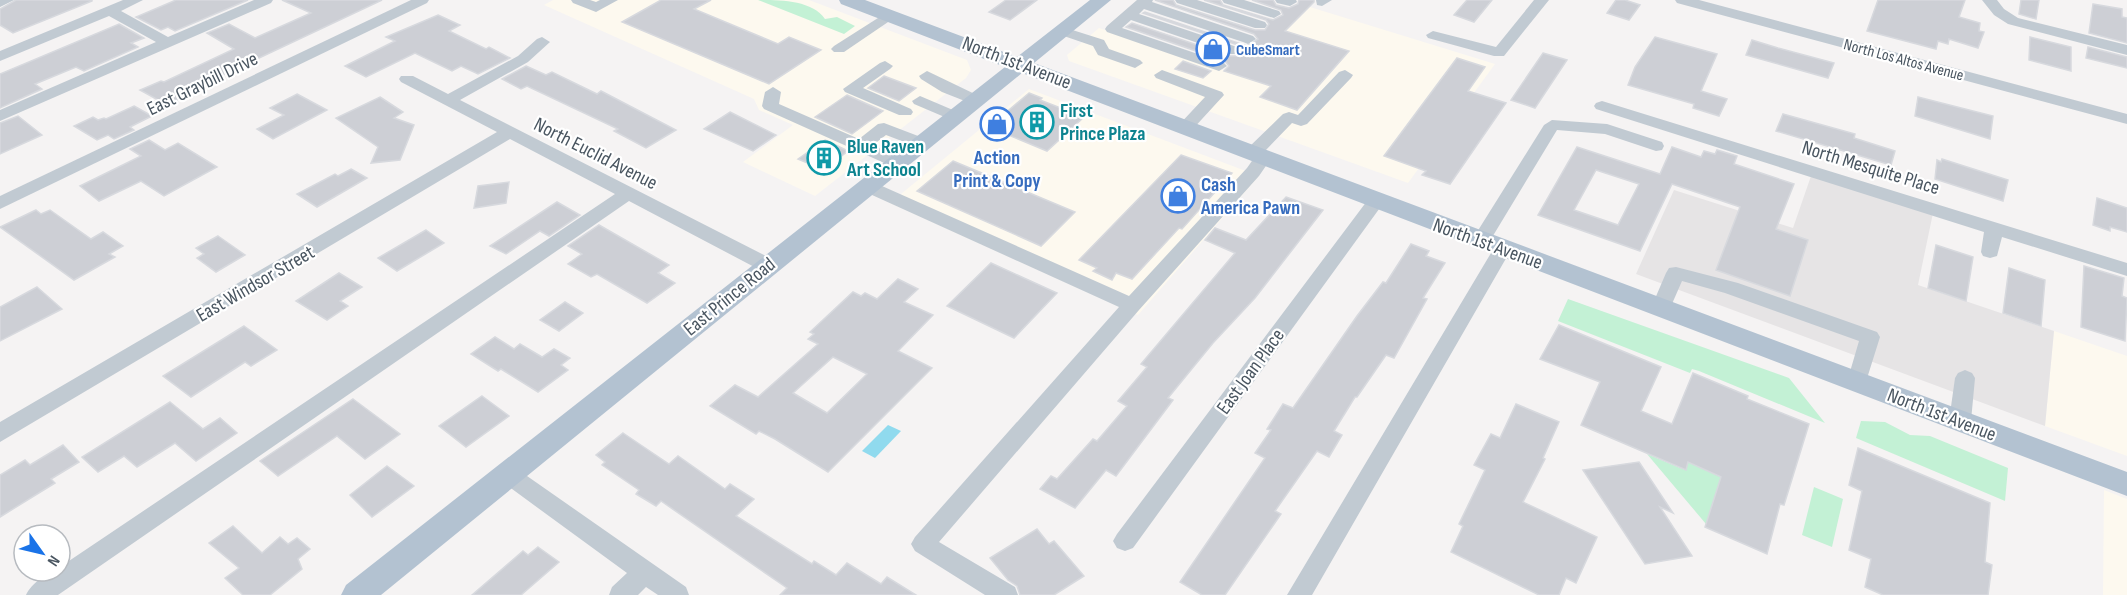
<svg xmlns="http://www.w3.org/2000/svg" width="2127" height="595" font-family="'Sofia Sans Condensed',sans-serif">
<rect width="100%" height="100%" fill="#f5f3f3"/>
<g fill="#fdf9ef">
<polygon points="553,0 809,0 967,60 971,70 966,78 815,196 743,162 793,125 759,110 754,99 544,5"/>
<polygon points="1310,7 1495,64 1408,183 1069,61 1067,55 1099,28 1240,76"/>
<polygon points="1029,89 1259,176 1138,315 890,203"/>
<polygon points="2054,331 2127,356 2127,456 2045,426"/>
<polygon points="2104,490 2127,499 2127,595 2103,595"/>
</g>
<polygon fill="#e6e4e5" points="1811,176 1933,213 1918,285 2054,331 2045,426 1636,274 1674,190 1793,228"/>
<g fill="#c3f1d5">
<path d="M758,0C780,0 812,0 825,19L837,17L855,26L844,34Z"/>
<polygon points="1568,299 1789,378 1825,423 1699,371 1692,369 1690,373 1558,321"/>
<polygon points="1861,421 1885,422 1910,435 1930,436 2008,468 2005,501 1856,438"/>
<polygon points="1698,434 1714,474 1722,477 1706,524 1647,454 1685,470"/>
<polygon points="1814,487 1843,499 1832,547 1802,535"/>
</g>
<polygon fill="#90daee" points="888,425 901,431 875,458 862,451"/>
<g fill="#cdcfd5" stroke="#d7d9de" stroke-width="1.5" fill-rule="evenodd">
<polygon points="16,0 92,0 92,1 13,33 0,25 0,9"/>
<polygon points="176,0 248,0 175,31 168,27 161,30 136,17"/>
<polygon points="282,0 382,0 185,93 188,95 167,105 140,90 161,81 164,82 234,49 207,33 229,24 255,38 311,13"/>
<polygon points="661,0 711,0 694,9 778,44 789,37 821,50 769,84 622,22"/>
<polygon points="1006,0 1037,0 1010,20 989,12"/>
<polygon points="1155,0 1173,0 1176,5 1255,30 1265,30 1269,24 1266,20 1204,0 1220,0 1223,5 1273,20 1283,15 1281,10 1252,0 1273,0 1276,5 1289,8 1298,4 1299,0 1314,0 1314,2 1285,31 1349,51 1297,110 1260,97 1271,86 1224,71 1229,66 1225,61 1126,27 1132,23 1230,56 1240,56 1245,51 1241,46 1143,13 1145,12 1247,46 1258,39 1254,34"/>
<polygon points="1467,0 1492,0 1474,22 1454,15"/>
<polygon points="1616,0 1625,0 1640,5 1629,20 1607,13"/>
<polygon points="1878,0 1965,0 1959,17 1980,23 1979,31 1984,32 1978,48 1949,39 1948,44 1938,41 1936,49 1867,31"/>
<polygon points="2021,0 2039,0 2036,19 2019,14"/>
<polygon points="2093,4 2122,9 2122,17 2127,18 2127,43 2089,33"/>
<polygon points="438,15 460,25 449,31 486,49 489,47 510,58 478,74 461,66 452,71 415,53 366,77 345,66 395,41 386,37"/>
<polygon points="119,24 144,38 131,43 138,47 84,71 76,67 35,84 42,89 0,108 0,74"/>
<polygon points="1655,37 1717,54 1701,91 1727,99 1719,116 1693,108 1694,104 1628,85 1635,67"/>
<polygon points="2030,37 2071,47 2071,71 2029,60"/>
<polygon points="1752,40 1778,48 1834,63 1828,78 1746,55"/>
<polygon points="2088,47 2127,57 2127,68 2086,58"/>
<polygon points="1543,53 1567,60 1535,108 1511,100"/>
<polygon points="1457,58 1485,67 1468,91 1506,103 1450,184 1422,175 1426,171 1384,156"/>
<polygon points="1183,61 1211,71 1203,78 1175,69"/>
<polygon points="526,66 546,75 552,72 597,94 601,91 676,130 646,148 614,131 618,129 527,86 521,89 502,79"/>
<polygon points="884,76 916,88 899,101 868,88"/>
<polygon points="1029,93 1042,98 1040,100 1084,117 1047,151 989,127"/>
<polygon points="297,94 327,110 273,139 257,129 284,115 270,108"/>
<polygon points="847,95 883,111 852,134 815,117"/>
<polygon points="380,97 403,112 394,118 414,125 400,160 371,163 378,147 336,118"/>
<polygon points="1918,97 1993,116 1990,139 1915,116"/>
<polygon points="134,106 152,116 130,127 134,130 114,139 108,135 97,140 74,126 93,117 98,120 104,118 106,119"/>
<polygon points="730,112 776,135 753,151 704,129"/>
<polygon points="1783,114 1855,134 1854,138 1895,151 1891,165 1776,131"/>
<polygon points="18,116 42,135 0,154 0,123"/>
<polygon points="149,140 165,150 178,143 217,167 164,196 141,181 99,201 80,186 141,156 130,149"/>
<polygon points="825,140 848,151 829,166 824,164 819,168 798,159"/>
<path d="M1577,147L1660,174L1672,147L1701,157L1704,151L1715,154L1717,150L1737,156L1734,164L1794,184L1776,229L1808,240L1790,296L1716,270L1740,207L1672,184L1640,251L1538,215ZM1596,170L1639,184L1618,225L1574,210Z"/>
<polygon points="1181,155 1232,173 1182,229 1179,228 1132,279 1116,273 1112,280 1093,271 1097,268 1079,260"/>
<polygon points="1942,159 2008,180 2003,201 1935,179 1937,160 1941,162"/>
<polygon points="953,161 1075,212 1041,246 917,191"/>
<polygon points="351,169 367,178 317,207 297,194 335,174 338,176"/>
<polygon points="509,182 506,203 474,208 478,186"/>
<polygon points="1286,197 1323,210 1255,298 1213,343 1168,398 1173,400 1116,476 1106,470 1075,508 1040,489 1051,476 1057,479 1093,439 1097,441 1127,406 1118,401 1147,367 1141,364 1235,253 1205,240 1215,228 1246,240"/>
<polygon points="2097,198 2127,208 2127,232 2110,227 2110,231 2093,225"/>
<polygon points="557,202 580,215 549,236 540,231 506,254 490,246"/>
<polygon points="36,210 41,214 50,210 91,239 103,232 123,246 109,254 115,257 74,280 0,227"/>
<polygon points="599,225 669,265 658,273 675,283 647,303 597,274 591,277 568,264 582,254 568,246"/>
<polygon points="426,230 444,243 397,271 378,258"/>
<polygon points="218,236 245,255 216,272 197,258 204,254 196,248"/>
<polygon points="1411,244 1429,251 1426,256 1445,263 1423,298 1427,299 1394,358 1386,355 1357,397 1355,397 1334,431 1342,435 1329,457 1317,451 1275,511 1281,514 1225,595 1202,595 1180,582 1265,458 1255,453 1271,430 1267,429 1283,404 1293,408 1357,316 1383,282 1386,283"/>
<polygon points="1936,245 1973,257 1966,301 1928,288"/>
<polygon points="991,263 1057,293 1014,338 947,306"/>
<polygon points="2084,266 2124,278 2122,296 2127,298 2125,341 2081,327"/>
<polygon points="2009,268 2045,280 2041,326 2003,313"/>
<polygon points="339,273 362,287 340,301 348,306 327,320 296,301"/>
<path d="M898,279L918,289L904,302L933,315L898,351L932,368L828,472L775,439L759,431L756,434L710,406L735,385L758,397L818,344L808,339L814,334L810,332L853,292L861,296L865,293L877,299ZM833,357L867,374L827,413L793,393Z"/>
<polygon points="37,287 62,309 0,341 0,307"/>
<polygon points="565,302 583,313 559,331 540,320"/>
<polygon points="1559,325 1661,367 1641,411 1672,424 1693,373 1748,396 1747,399 1809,424 1784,505 1780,504 1767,554 1705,527 1721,477 1688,462 1686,470 1581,425 1600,382 1540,359"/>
<polygon points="244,326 277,350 251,366 245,362 191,397 163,376"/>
<polygon points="495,337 514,349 520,344 542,357 554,349 570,358 561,365 568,370 538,392 501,369 498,371 471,354"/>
<polygon points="482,396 509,416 466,447 439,426"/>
<polygon points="353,399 400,434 365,459 337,436 278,476 260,461"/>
<polygon points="170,402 203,429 220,418 237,433 196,461 175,443 137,467 124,456 98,472 82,457"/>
<polygon points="1516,404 1559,422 1543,458 1545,459 1523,502 1597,537 1576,583 1566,578 1559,595 1539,595 1451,552 1463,526 1459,524 1485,470 1474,465 1491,434 1500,438"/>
<polygon points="623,433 669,464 678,456 725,489 730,484 754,499 736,516 812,564 814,561 836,575 847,563 881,584 887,577 916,595 780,595 787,588 661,501 656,506 636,494 639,490 602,465 605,462 596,455"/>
<polygon points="63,445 79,462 51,479 55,483 0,517 0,475 25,460 30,465"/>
<polygon points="1858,448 1990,503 1985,562 1992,565 1988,595 1883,595 1865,587 1871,559 1849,550 1862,491 1849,485"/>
<polygon points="1639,462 1673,513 1660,507 1692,556 1645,564 1583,470"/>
<polygon points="387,466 414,486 372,517 350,495"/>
<polygon points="233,526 262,553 280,537 288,544 297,538 310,549 298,559 302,569 270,595 243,595 225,578 239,568 209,543"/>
<polygon points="1037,529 1049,544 1054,541 1084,576 1054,595 1020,595 1017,586 1008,580 990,558"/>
<polygon points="538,547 559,562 521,595 472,595 523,551 528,555"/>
</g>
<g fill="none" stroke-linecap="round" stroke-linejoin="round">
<g fill="#c1cad2" fill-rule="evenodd">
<polygon points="0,0 14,0 0,7"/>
<polygon points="123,0 143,0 121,11 168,37 254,0 273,0 271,3 0,121 0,110 156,42 109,16 0,61 0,51"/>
<polygon points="411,0 429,0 427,3 0,209 0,196"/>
<polygon points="571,0 590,0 596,2 600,0 618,0 596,12 573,3"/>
<polygon points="1137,0 1153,0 1152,2 1253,36 1256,39 1248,44 1243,42 1144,9 1139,14 1240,48 1243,51 1240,54 1230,54 1131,20 1122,28 1224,63 1227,66 1219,71 1107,32 1105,29 1107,26"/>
<polygon points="1175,0 1197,0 1265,22 1267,25 1265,28 1255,28 1177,3"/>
<polygon points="1222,0 1244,0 1279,11 1281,14 1274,18 1224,3"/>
<polygon points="1275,0 1296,0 1297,2 1290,6 1277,3"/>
<polygon points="1316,0 1332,0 1322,6 1317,5"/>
<polygon points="1534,0 1549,0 1504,56 1494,56 1428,38 1426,35 1433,31 1496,47"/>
<polygon points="1675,0 1699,0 2127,114 2127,124 1677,3"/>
<polygon points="1982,0 1997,0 2004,9 2018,18 2127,45 2127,55 2008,24 1994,15"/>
<polygon points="889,11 894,12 896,15 894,18 844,52 834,52 831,49 834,46"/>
<polygon points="1063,27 1104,40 1109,49 1140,60 1143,63 1135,68 1098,55 1093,46 1058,34 1056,31 1058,28"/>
<path d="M542,37L550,42L528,62L460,100L774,260L776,265L774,270L767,271L760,270L629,201L58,595H26C31,584 48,571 60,571V567L615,194L510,139L0,442V422L497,132L401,82L399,79L401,76H413L448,94L518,56L537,39Z"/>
<polygon points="885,61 893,66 890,69 863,88 911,109 913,112 911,115 899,115 845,92 843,89 880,63"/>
<polygon points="1162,70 1222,92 1224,95 1191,131 1179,131 1177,127 1205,97 1156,78 1154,75"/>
<polygon points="1345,70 1353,75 1351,78 1307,124 1301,126 1292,123 1264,152 1272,157 1259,176 1139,310 939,542 1015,587 1018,595 985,595 915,551 911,544 915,537 1119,307 861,190 858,186 861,182 873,182 1129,296 1247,168 1254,158 1247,157 1245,153 1247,149 1283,114 1289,112 1298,115 1339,72"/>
<polygon points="927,71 981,97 983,100 975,105 942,92 921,79 919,76"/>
<polygon points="773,87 781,92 779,104 859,139 878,124 884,123 926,139 928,143 920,148 886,135 873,145 903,158 906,162 903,166 891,166 764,109 762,106 765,92"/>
<polygon points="920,96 960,113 962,116 954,121 914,104 912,101"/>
<polygon points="1602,101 2127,263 2127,276 2002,237 1997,256 1990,258 1983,256 1981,252 1984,232 1596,109 1594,106 1596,103"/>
<polygon points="1552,120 1607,124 1662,142 1664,146 1662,150 1656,151 1605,134 1557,130 1488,244 1474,244 1472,240 1544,125"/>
<polygon points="1376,195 1382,197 1385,201 1382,205 1133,548 1125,551 1117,548 1113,541 1117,534 1370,197"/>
<polygon points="1503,242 1510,244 1512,248 1312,595 1287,595 1494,248 1496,244"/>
<polygon points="1676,267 1738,283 1877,332 1880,337 1864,388 1857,390 1850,388 1847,382 1859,341 1725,293 1682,281 1668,313 1661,315 1654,313 1651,308 1666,273 1669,268"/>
<polygon points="1965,370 1972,373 1975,378 1971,421 1968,427 1960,429 1952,427 1949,421 1955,378 1958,373"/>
<polygon points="509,466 517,469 686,587 689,595 658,595 646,587 638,595 609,595 612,587 627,573 501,481 498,475 501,469"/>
</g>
<polygon fill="#b3c2d1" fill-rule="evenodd" points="839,0 865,0 1017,57 1090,0 1111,0 1034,63 2127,472 2127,496 1022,73 381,595 341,595 346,585 1005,67 841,4"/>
</g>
<defs>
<g id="shop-ring" transform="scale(1.725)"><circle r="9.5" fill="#fff" stroke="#3f7fe0" stroke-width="1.5"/><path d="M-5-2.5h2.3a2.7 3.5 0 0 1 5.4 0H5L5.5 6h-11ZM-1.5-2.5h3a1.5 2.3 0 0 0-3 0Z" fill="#3f7fe0"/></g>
<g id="building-ring" transform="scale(1.725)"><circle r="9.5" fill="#fff" stroke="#0f9aa8" stroke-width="1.5"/><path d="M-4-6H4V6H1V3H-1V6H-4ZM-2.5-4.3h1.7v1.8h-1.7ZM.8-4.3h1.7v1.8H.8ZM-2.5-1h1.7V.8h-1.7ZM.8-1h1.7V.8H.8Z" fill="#0f9aa8"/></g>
</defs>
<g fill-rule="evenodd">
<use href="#shop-ring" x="1213" y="49"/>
<use href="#building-ring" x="1037" y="122"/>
<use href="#shop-ring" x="997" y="124"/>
<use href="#building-ring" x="824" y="158"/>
<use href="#shop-ring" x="1178" y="196"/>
</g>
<g text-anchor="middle" stroke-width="4.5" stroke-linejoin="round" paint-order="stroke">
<g font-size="16" font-weight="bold" fill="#366cbe" stroke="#fff" text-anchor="start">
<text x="1236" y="55">CubeSmart</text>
</g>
<g font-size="16" fill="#4a5661" stroke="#fff">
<text transform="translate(1904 59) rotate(15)" y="6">North Los Altos Avenue</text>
</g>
<g font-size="20" fill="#4a5661" stroke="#fff">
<text transform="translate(1017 62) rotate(21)" y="7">North 1st Avenue</text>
<text transform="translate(202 83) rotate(-26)" y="7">East Graybill Drive</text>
<text transform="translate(596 153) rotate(27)" y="7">North Euclid Avenue</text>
<text transform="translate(1871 167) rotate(17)" y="7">North Mesquite Place</text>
<text transform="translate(1488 243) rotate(20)" y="7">North 1st Avenue</text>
<text transform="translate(255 283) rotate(-30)" y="7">East Windsor Street</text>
<text transform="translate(729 296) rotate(-39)" y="7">East Prince Road</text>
<text transform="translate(1250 371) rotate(-54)" y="7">East Joan Place</text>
<text transform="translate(1942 414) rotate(21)" y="7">North 1st Avenue</text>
</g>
<g font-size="20" font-weight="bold" fill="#0d838f" stroke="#fff" text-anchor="start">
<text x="1060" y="117">First<tspan x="1060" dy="23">Prince Plaza</tspan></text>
<text x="847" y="153">Blue Raven<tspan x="847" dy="23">Art School</tspan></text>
</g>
<g font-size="20" font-weight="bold" fill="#366cbe" stroke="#fff">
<text x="997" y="164">Action<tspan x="997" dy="23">Print &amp; Copy</tspan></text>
<text x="1201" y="191" text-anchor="start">Cash<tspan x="1201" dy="23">America Pawn</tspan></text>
</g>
</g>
<g transform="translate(42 553) rotate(124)"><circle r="28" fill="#ffffff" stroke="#b7bbc0" stroke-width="1.5"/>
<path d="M0-4.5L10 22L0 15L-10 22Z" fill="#1a73e8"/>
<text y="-9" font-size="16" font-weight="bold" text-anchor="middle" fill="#4a5661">N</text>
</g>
</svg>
